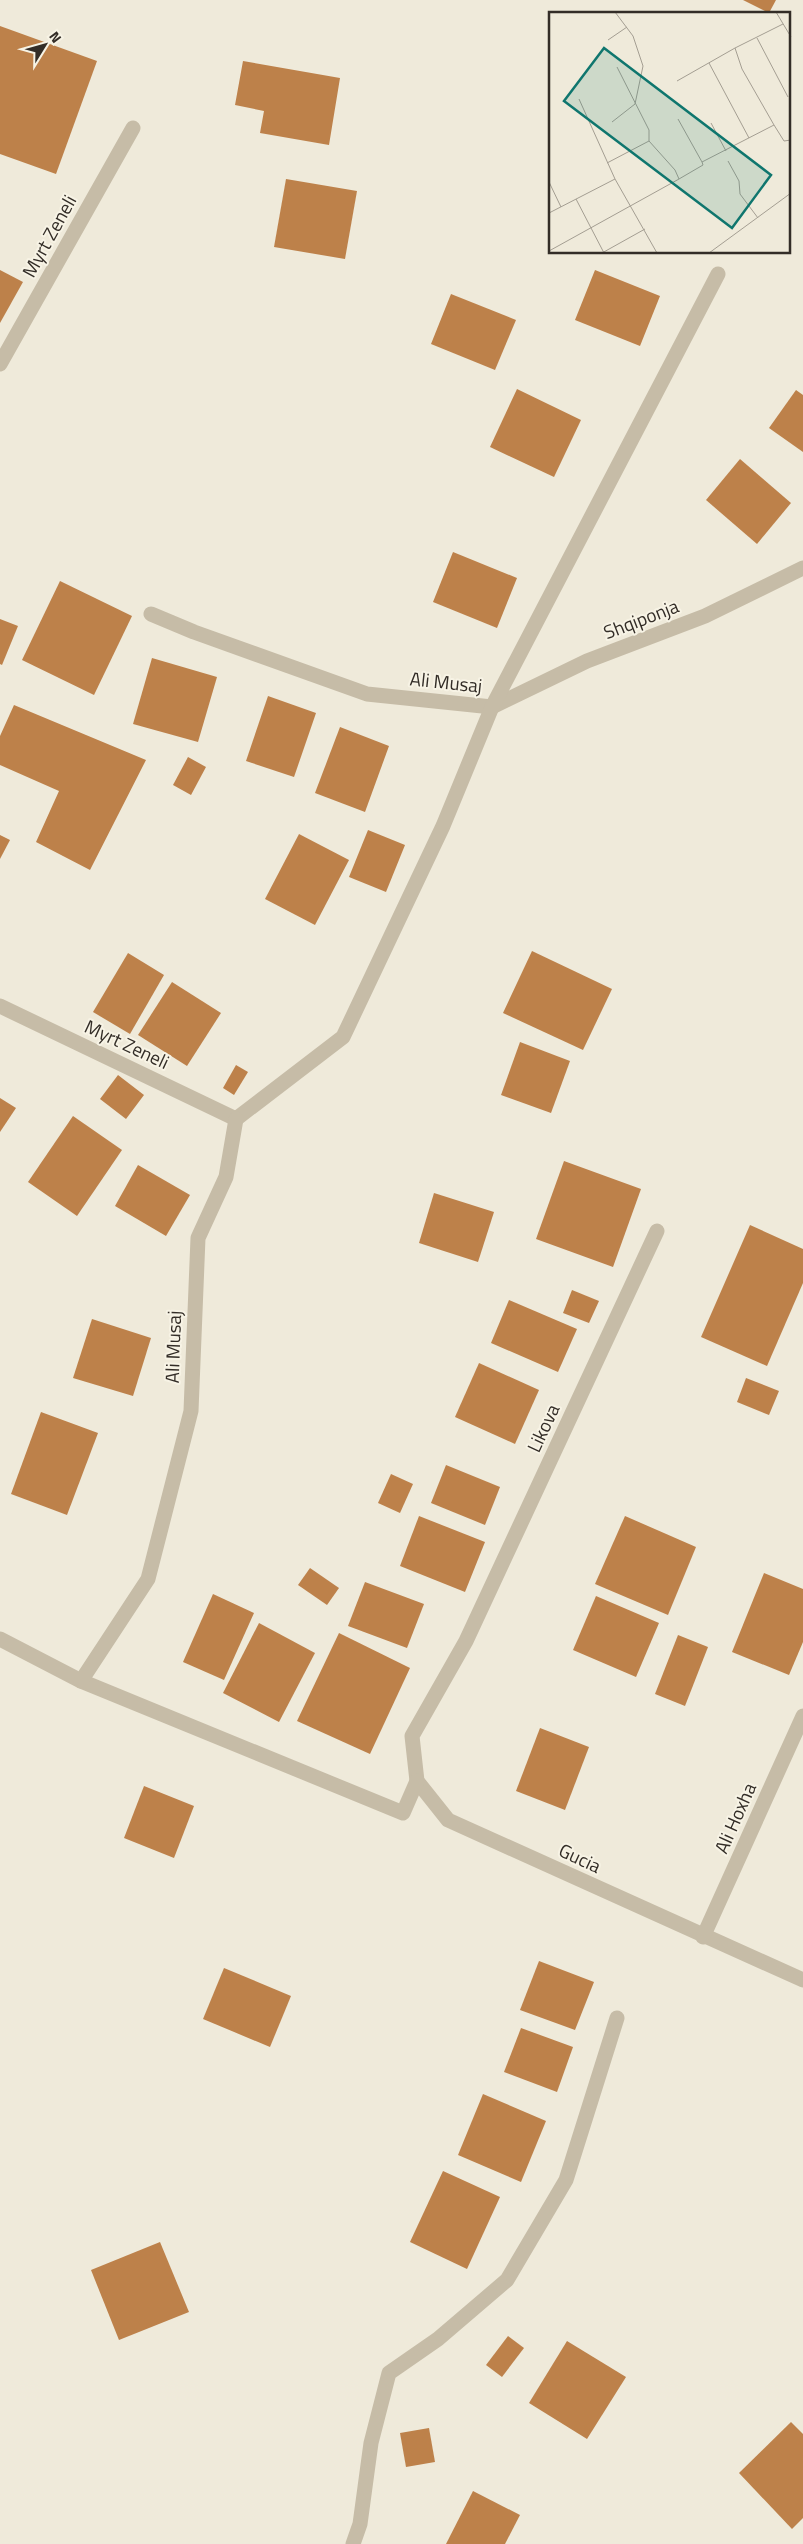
<svg xmlns="http://www.w3.org/2000/svg" width="803" height="2544" font-family="'Titillium Web',sans-serif">
<rect width="100%" height="100%" fill="#efeada"/>
<g fill="#bd814a">
<polygon points="743,0 776,0 769,13"/>
<polygon points="0,26 97,61 56,174 0,154"/>
<polygon points="243,61 340,78 329,145 260,133 264,111 235,105"/>
<polygon points="286,179 357,191 345,259 274,247"/>
<polygon points="0,270 23,282 0,323"/>
<polygon points="595,270 660,296 640,346 575,320"/>
<polygon points="451,294 516,320 495,370 431,344"/>
<polygon points="517,389 581,420 554,477 490,447"/>
<polygon points="796,390 803,395 803,452 769,428"/>
<polygon points="740,459 791,503 757,544 706,500"/>
<polygon points="453,552 517,578 497,628 433,602"/>
<polygon points="60,581 132,616 94,695 22,660"/>
<polygon points="0,619 18,626 2,665 0,664"/>
<polygon points="152,658 217,677 198,742 133,724"/>
<polygon points="268,696 316,713 294,777 246,761"/>
<polygon points="14,705 146,760 90,870 36,842 59,791 0,765 0,736"/>
<polygon points="340,727 389,746 365,812 315,793"/>
<polygon points="188,757 206,767 191,795 173,785"/>
<polygon points="368,830 405,845 386,892 349,877"/>
<polygon points="299,834 349,860 315,925 265,899"/>
<polygon points="0,835 10,840 0,859"/>
<polygon points="532,951 612,989 583,1050 503,1013"/>
<polygon points="128,953 164,975 130,1034 93,1012"/>
<polygon points="172,982 221,1013 187,1066 138,1035"/>
<polygon points="520,1042 570,1061 551,1113 501,1095"/>
<polygon points="236,1065 248,1072 234,1095 223,1088"/>
<polygon points="118,1075 144,1095 126,1119 100,1099"/>
<polygon points="0,1098 16,1108 0,1132"/>
<polygon points="73,1116 122,1150 77,1216 28,1182"/>
<polygon points="564,1161 641,1189 613,1267 536,1239"/>
<polygon points="138,1165 190,1195 166,1236 115,1206"/>
<polygon points="434,1193 494,1212 478,1262 419,1243"/>
<polygon points="750,1225 803,1249 803,1283 767,1366 701,1337"/>
<polygon points="572,1290 599,1301 589,1323 563,1313"/>
<polygon points="509,1300 577,1329 558,1372 491,1343"/>
<polygon points="92,1319 151,1338 133,1396 73,1378"/>
<polygon points="479,1363 539,1390 515,1444 455,1417"/>
<polygon points="746,1378 779,1391 769,1415 737,1402"/>
<polygon points="41,1412 98,1433 67,1515 11,1494"/>
<polygon points="446,1465 500,1487 485,1525 431,1503"/>
<polygon points="391,1474 413,1484 400,1513 378,1503"/>
<polygon points="419,1516 485,1542 465,1592 400,1566"/>
<polygon points="625,1516 696,1547 668,1615 595,1584"/>
<polygon points="310,1568 339,1588 327,1605 298,1585"/>
<polygon points="764,1573 803,1589 803,1642 789,1675 732,1652"/>
<polygon points="365,1582 424,1604 407,1648 348,1626"/>
<polygon points="213,1594 254,1613 224,1680 183,1662"/>
<polygon points="596,1596 659,1623 636,1677 573,1650"/>
<polygon points="259,1623 315,1653 279,1722 223,1693"/>
<polygon points="339,1633 410,1668 370,1754 297,1721"/>
<polygon points="678,1635 708,1647 685,1706 655,1694"/>
<polygon points="540,1728 589,1747 565,1810 516,1791"/>
<polygon points="144,1786 194,1806 174,1858 124,1838"/>
<polygon points="539,1961 594,1982 575,2030 520,2010"/>
<polygon points="224,1968 291,1996 270,2047 203,2019"/>
<polygon points="521,2028 573,2047 557,2092 504,2072"/>
<polygon points="483,2094 546,2121 521,2182 458,2155"/>
<polygon points="443,2171 500,2197 467,2269 410,2242"/>
<polygon points="160,2242 189,2312 119,2340 91,2270"/>
<polygon points="508,2336 524,2348 502,2377 486,2365"/>
<polygon points="567,2341 626,2377 587,2439 529,2403"/>
<polygon points="791,2422 803,2434 803,2518 792,2529 739,2473"/>
<polygon points="429,2428 435,2462 406,2467 400,2433"/>
<polygon points="473,2491 520,2515 505,2544 446,2544"/>
</g>
<g fill="none" stroke-linecap="round" stroke-linejoin="round">
<g stroke="#c6bca7" stroke-width="15">
<polyline points="0,364 133,128"/>
<polyline points="151,614 194,632 367,694 492,707"/>
<polyline points="492,707 587,661 705,616 803,568"/>
<polyline points="0,1006 236,1119"/>
<polyline points="236,1119 343,1037 443,826 492,707 718,274"/>
<polyline points="657,1231 466,1641 412,1736 417,1781 448,1820 803,1980"/>
<polyline points="0,1639 81,1681 403,1813 417,1781"/>
<polyline points="81,1681 148,1579 191,1411 198,1238 226,1177 236,1119"/>
<polyline points="703,1937 803,1716"/>
<polyline points="353,2544 360,2524 371,2443 389,2373 438,2339 507,2280 566,2180 617,2018"/>
</g>
</g>
<g text-anchor="middle" stroke-width="4" stroke-linejoin="round" paint-order="stroke">
<g font-size="19" fill="#332d27" stroke="#f7f3e5">
<text transform="translate(49 236) rotate(-61)" y="7">Myrt Zeneli</text>
<text transform="translate(641 619) rotate(-21)" y="7">Shqiponja</text>
<text transform="translate(446 682) rotate(6)" y="7">Ali Musaj</text>
<text transform="translate(127 1044) rotate(25)" y="7">Myrt Zeneli</text>
<text transform="translate(173 1347) rotate(-88)" y="7">Ali Musaj</text>
<text transform="translate(543 1428) rotate(-65)" y="7">Likova</text>
<text transform="translate(735 1818) rotate(-66)" y="7">Ali Hoxha</text>
<text transform="translate(580 1858) rotate(25)" y="7">Gucia</text>
</g>
</g>
<g transform="translate(549 12)">
<rect width="241" height="241" fill="#efeada"/>
<path fill="none" stroke="#a49e92" stroke-width="1" d="M66,0L84,24L94,54L86,92M227,0L242,25M234,12L186,36L193,57L225,113L235,129L242,128M208,26L239,85M59,28L78,15M160,51L200,126M68,55L100,118V129M128,69L186,36M30,87L66,167L108,241M129,107L153,150L225,113M63,110L86,92M162,111L177,139M100,129L126,158L130,167M179,149L190,169L191,182L209,206M58,151L100,129M0,170L12,195M27,187L55,241M0,201L66,167M0,239L130,167L154,153L153,150M53,241L96,217M160,241L242,181"/>
<path fill="#0f766e" fill-opacity="0.15" stroke="#0f766e" stroke-width="2.5" d="M55,36L222,163L183,216L15,89Z"/>
<rect width="241" height="241" fill="none" stroke="#332d27" stroke-width="2.5"/>
</g>
<g transform="translate(45 45) rotate(53)" stroke="#f7f3e5" stroke-width="4" paint-order="stroke">
<path d="M0-4L9 19L0 12L-9 19Z" fill="#332d27"/>
<text y="-8" font-size="14" font-weight="bold" text-anchor="middle" fill="#332d27">N</text>
</g>
</svg>
